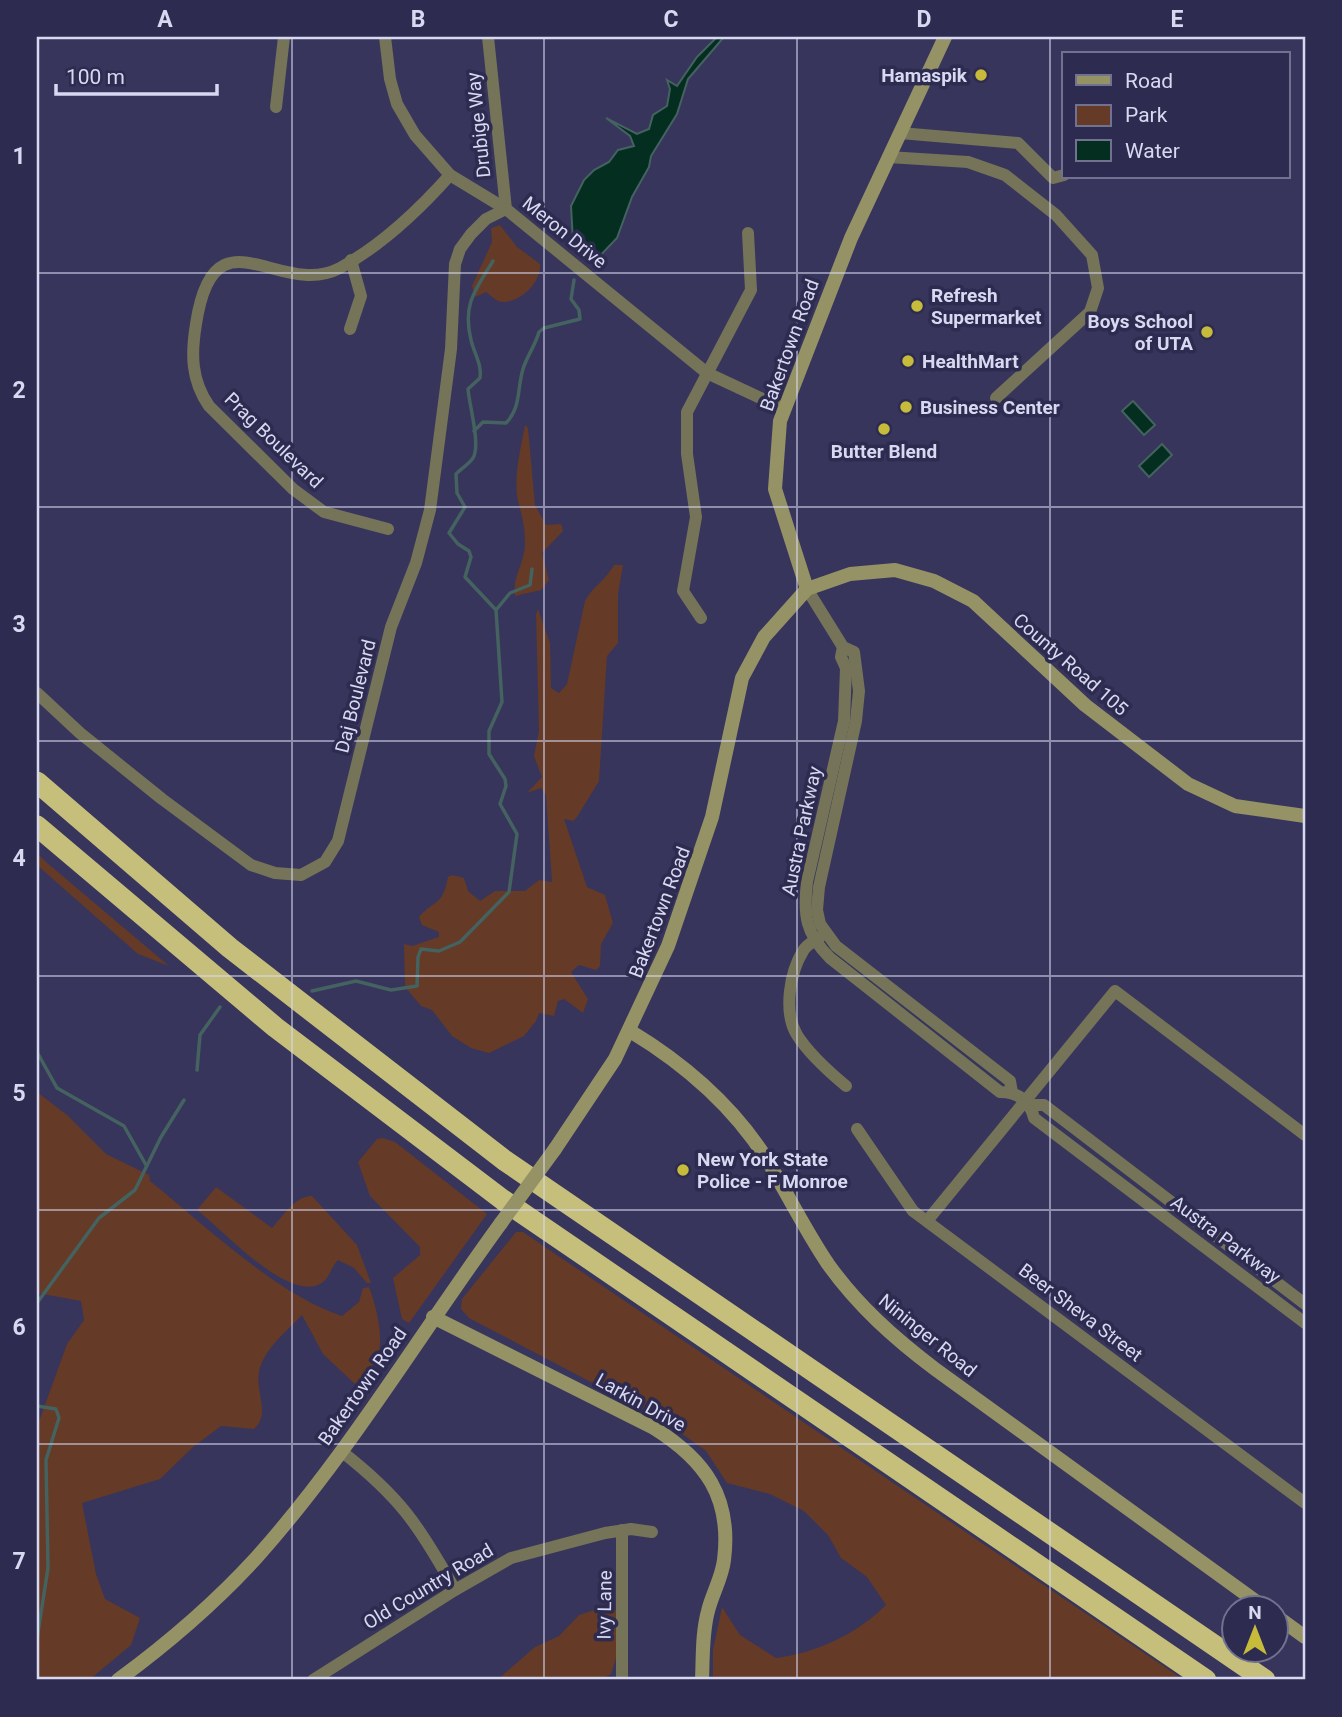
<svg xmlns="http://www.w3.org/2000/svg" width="1342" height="1717" font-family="Roboto,sans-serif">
<rect width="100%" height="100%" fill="#37355b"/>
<g fill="#653a26">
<path d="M500,225L517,247L540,264C541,282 523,300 505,302C497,303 492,296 486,292L475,297L472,286L492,242L491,228Z"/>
<path d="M525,425L528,428L535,505L546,525L561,524L563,531L542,553L549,580L541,590L515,596C512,575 525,564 525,543C525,527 522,516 518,501C513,476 521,448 525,425Z"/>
<path d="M614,565H623L618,594V643L607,656L599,781L577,817L573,821L564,819L587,887L605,895L613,923L601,944L600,966L596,970L579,965L571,972L588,999L583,1013L564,999L558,1001L554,1016L539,1013L536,1021L524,1036L489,1053L471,1048L452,1036L432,1010L421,1006L405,987L404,944L412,946L439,937V932L422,925L419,917C434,899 442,908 448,877L452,875L464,878L468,891L480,901L495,891H525L539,880L552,882L546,795L541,788L527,793L542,777L534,756L539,731L536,614L538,609L550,643L551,688L559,693L567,684L585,601C593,586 605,581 614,565Z"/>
<polygon points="37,853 46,862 169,966 138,954 37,865"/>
<path d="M37,1092L67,1115L106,1154L149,1175L150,1181C205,1225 277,1295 342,1316L359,1302L363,1288L369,1287C376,1305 385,1340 377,1358C373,1367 362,1376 355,1384L323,1354L302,1315C287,1331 263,1350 259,1372C255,1391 271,1414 254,1429L221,1426L193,1447L160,1479L82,1503L96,1574L105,1599L140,1618L131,1645L89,1680H37V1427L67,1344L84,1320L81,1301L37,1293Z"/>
<polygon points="383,1138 395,1142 487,1214 409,1323 402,1319 393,1278 420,1255 420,1247 370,1196 358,1162 377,1139"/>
<path d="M216,1187L272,1228C282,1217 296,1195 312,1196L357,1245L371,1283H367L354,1268L338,1260C330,1268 330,1280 318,1285C284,1298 224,1231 197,1210Z"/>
<path d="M516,1232H523L1184,1680H713V1650L722,1607L740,1635L776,1658C816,1653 857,1634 886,1605L867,1577L841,1558L828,1535L804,1511L770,1494L727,1483L706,1451L663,1420L469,1318L461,1309L462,1299Z"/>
<polygon points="610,1605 620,1614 618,1652 611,1674 600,1680 497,1680 535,1647 559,1636 579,1615"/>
</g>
<g fill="#042f20" stroke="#44625f" stroke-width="2">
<polygon points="717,37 724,37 688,79 677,114 651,156 649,167 632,197 617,238 594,262 582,255 582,249 573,241 571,206 584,180 594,170 609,162 618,150 634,146 630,136 606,118 637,134 649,129 653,115 667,106 670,89 667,80 677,86 697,57"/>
<polygon points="1133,401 1155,425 1144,435 1122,411"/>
<polygon points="1162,444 1172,455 1149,477 1139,466"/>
</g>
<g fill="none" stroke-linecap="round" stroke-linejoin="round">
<g stroke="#44625f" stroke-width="3.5">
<path d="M474,431L483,422L506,423C521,408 517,389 523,369C527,356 535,346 539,332L544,328L580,319L579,310L571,299L574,280"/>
<polyline points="496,610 510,593 530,585 532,569"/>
<path d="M312,991L356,981L391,990L417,986L418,957L421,949L439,951L460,942L509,892L517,834L500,804L506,786L505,779L489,754V731L502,702L496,610L465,577L471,557L469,551L458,544L449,533L465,507L457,493L456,474C461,469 469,464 473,458C481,445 469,404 468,389L480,378C482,364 474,353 471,340C462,304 476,289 493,261"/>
<polyline points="37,1052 57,1088 124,1126 146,1165"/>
<polyline points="197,1070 200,1035 220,1007"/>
<polyline points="37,1303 99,1218 135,1190 161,1137 184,1100"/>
<polyline points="37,1406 56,1409 59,1418 46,1460 48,1568 37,1639"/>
</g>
<g stroke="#757358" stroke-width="12">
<polyline points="385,37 390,79 397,104 415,135 450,175 506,209 707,373 784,409"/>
<polyline points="488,37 506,209"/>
<polyline points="276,107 284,37"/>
<polyline points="900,133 1018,143 1053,178 1064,175"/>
<polyline points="888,157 968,162 1005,175 1056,215 1092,255 1098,288 1090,312 996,398"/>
<polyline points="350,329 361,296 351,260"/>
<path d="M388,529L324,512L293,489L209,406C191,380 191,354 196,324C214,205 279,300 340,268C382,245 418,211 450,175"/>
<polyline points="807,589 843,647 854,652 859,691 856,721 819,887 817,910 820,924 836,946 1010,1081 1012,1092"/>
<polyline points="701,618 683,591 696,517 687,454 687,412 751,290 748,233"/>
<path d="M843,647L841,657L846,668L844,721L807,882C803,916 806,934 830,958L1000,1092C1018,1092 1030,1101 1034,1118L1305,1323"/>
<polyline points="37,693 80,733 162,799 251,865 275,873 301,875 325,862 338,841 391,627 416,563 430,510 451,349 455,264 460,249 471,234 486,219 506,209"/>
<path d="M820,937C814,941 806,945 803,951C790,972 783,1012 797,1035C809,1054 828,1071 846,1086"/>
<polyline points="1031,1105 1044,1105 1305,1304"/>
<polyline points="857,1129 913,1211 1305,1503"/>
<polyline points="927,1221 1115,991 1305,1135"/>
<path d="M341,1451C399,1496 419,1525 455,1590"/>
<polyline points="313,1680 455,1590 511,1558 605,1533 631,1529 652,1532"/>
<polyline points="622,1680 622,1530"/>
</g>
<g stroke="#959266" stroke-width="14">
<polyline points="807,589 775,489 780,421 851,238 945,37"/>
<path d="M630,1031C683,1063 732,1105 766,1158C787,1193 805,1230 828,1264C858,1306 894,1338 935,1369L1265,1608"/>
<polyline points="555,1149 615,1059 668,946 712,817 742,678 764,637 807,589 850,574 895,570 934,581 973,601 1085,705 1188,784 1235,806 1305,816"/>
<path d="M433,1317L654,1428C705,1460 732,1497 724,1560C722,1578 712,1594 708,1611C702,1633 703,1657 702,1680"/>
<polyline points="1276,1616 1305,1637"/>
<path d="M118,1680C167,1644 215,1603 257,1557C348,1455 420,1334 501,1223"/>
</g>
<g stroke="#c5bf7b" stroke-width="21">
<polyline points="37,782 230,948 504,1160 1265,1680"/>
<polyline points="37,826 275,1027 503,1200 1206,1680"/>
</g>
<polyline stroke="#959266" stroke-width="14" points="501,1223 555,1149"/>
</g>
<path fill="none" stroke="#d8d9f1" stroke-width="2" stroke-opacity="0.55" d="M292,37V1680M544,37V1680M797,37V1680M1050,37V1680M37,273H1305M37,507H1305M37,741H1305M37,976H1305M37,1210H1305M37,1444H1305"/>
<g fill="#c7bb3c" stroke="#2d2b50" stroke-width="2.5">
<circle cx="981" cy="75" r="7"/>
<circle cx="917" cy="306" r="7"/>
<circle cx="1207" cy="332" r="7"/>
<circle cx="908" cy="361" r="7"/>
<circle cx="906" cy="407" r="7"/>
<circle cx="884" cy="429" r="7"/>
<circle cx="683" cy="1170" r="7"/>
</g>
<g text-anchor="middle" stroke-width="7" stroke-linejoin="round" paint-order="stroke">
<g font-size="19" font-weight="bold" fill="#d8d9f1" stroke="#2d2b50" text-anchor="start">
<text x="967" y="82" text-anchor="end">Hamaspik</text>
<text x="931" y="302">Refresh<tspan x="931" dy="22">Supermarket</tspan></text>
<text x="1193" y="328" text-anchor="end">Boys School<tspan x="1193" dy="22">of UTA</tspan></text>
<text x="922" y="368">HealthMart</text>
<text x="920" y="414">Business Center</text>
<text x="884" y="458" text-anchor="middle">Butter Blend</text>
<text x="697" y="1166">New York State<tspan x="697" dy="22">Police - F Monroe</tspan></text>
</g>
<g font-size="19" fill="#d8d9f1" stroke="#2d2b50">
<text transform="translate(478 125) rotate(-96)" y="7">Drubige Way</text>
<text transform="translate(565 232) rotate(39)" y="7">Meron Drive</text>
<text transform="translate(789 345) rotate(-70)" y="7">Bakertown Road</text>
<text transform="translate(274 440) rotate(44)" y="7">Prag Boulevard</text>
<text transform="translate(1071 664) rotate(41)" y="7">County Road 105</text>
<text transform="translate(355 696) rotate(-76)" y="7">Daj Boulevard</text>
<text transform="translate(801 831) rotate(-78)" y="7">Austra Parkway</text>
<text transform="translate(659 912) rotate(-69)" y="7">Bakertown Road</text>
<text transform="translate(1226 1239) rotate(37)" y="7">Austra Parkway</text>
<text transform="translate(1081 1312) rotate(37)" y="7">Beer Sheva Street</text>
<text transform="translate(928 1335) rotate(39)" y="7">Nininger Road</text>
<text transform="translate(362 1386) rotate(-55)" y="7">Bakertown Road</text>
<text transform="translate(641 1402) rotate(29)" y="7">Larkin Drive</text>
<text transform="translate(428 1586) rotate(-31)" y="7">Old Country Road</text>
<text transform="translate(604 1605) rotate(-89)" y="7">Ivy Lane</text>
</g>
</g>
<rect width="1342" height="1717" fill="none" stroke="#2d2b50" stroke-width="77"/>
<rect x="1062" y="52" width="228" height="126" fill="#2d2b50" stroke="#717190" stroke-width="2"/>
<rect x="1076" y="75" width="35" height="10" fill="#959266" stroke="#717190" stroke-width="2"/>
<text x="1125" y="88" font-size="21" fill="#d8d9f1">Road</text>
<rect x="1076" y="105" width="35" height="21" fill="#653a26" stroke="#717190" stroke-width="2"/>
<text x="1125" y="122" font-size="21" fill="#d8d9f1">Park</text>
<rect x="1076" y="140" width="35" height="21" fill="#042f20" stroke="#717190" stroke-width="2"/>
<text x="1125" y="158" font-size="21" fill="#d8d9f1">Water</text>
<g transform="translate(1255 1629)"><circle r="33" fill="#2d2b50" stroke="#717190" stroke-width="2"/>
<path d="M0-5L12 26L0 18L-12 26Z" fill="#c7bb3c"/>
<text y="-10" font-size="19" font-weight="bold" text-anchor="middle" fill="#d8d9f1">N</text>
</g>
<path d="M56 84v10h161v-10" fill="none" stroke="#d8d9f1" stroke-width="3.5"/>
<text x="66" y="84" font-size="21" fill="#d8d9f1" stroke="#2d2b50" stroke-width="5" paint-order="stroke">100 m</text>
<rect x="38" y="38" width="1266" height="1640" fill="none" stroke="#d8d9f1" stroke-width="2.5"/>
<g font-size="23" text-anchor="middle" font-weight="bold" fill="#d8d9f1">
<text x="165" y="27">A</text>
<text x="418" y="27">B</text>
<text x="671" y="27">C</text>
<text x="924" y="27">D</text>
<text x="1177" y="27">E</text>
<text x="19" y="164">1</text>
<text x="19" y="398">2</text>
<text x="19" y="632">3</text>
<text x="19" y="866">4</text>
<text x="19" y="1101">5</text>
<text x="19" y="1335">6</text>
<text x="19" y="1569">7</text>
</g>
</svg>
